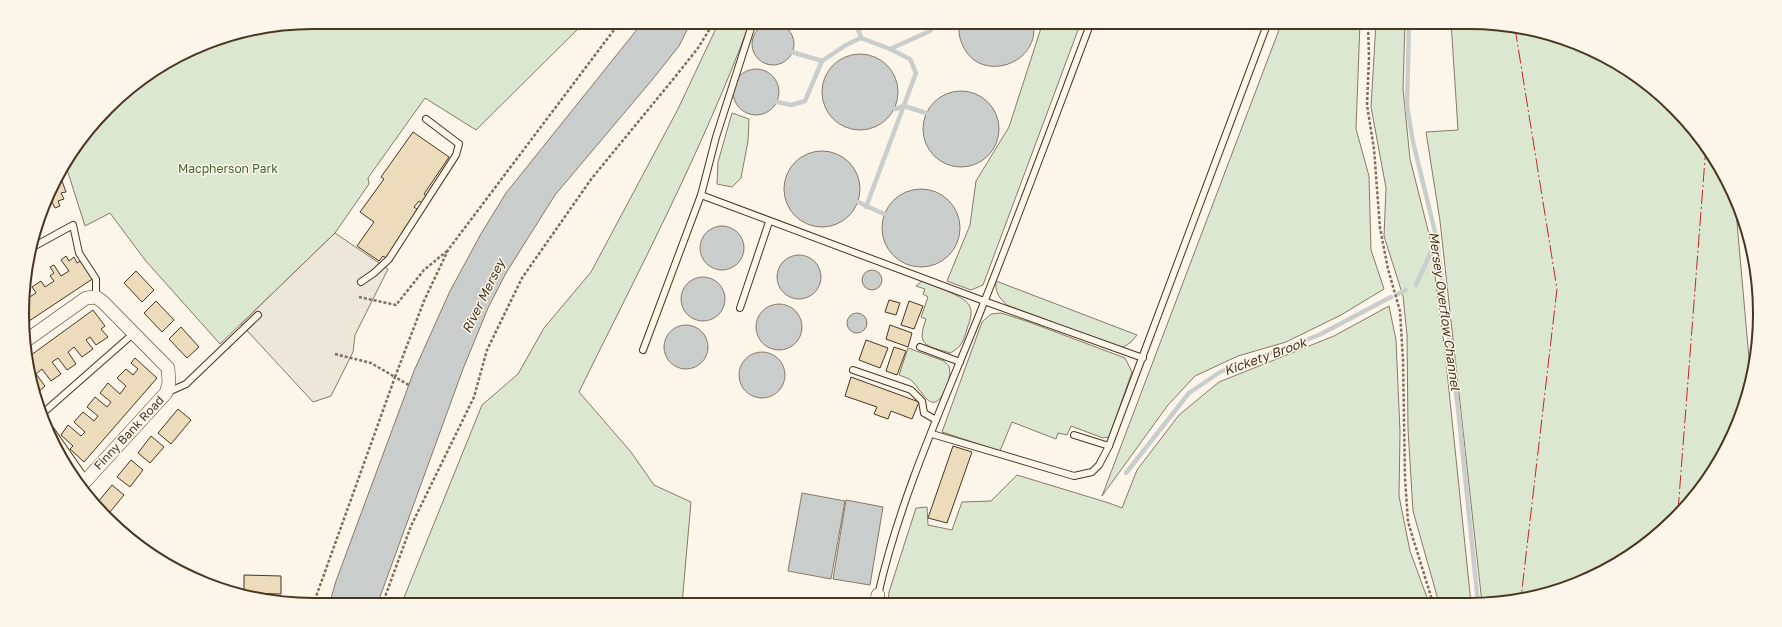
<svg xmlns="http://www.w3.org/2000/svg" width="1782" height="627" font-family="'Golos Text',sans-serif">
<rect width="100%" height="100%" fill="#fbf6e9"/>
<g fill="#dce7d0" stroke="#887966">
<polygon points="314,22 585,22 476,130 425,98 368,178 369,184 335,233 220,344 145,260 110,213 85,226 65,163 82,136 121,94 202,44 257,28"/>
<path d="M719,22H750C703,149 639,270 579,392L631,452L654,485L691,502L682,604L401,605L482,405L518,374L544,328L591,272L678,109Z"/>
<polygon points="1043,22 1081,22 983,285 971,290 947,281 970,225 976,181 1009,127"/>
<polygon points="1282,22 1360,22 1356,129 1369,176 1371,250 1384,289 1341,315 1286,342 1238,356 1195,376 1168,405 1102,496"/>
<polygon points="1376,22 1405,22 1403,89 1410,159 1430,238 1445,352 1471,603 1439,603 1413,511 1408,429 1407,335 1403,296 1384,236 1386,188 1371,107"/>
<polygon points="1451,22 1469,22 1544,32 1597,52 1646,82 1688,121 1721,168 1735,200 1751,381 1750,389 1721,459 1661,533 1597,575 1507,602 1482,603 1440,221 1426,132 1458,130"/>
<polygon points="732,113 749,119 748,141 741,178 732,187 717,184 718,162"/>
<path d="M922,281C933,286 963,295 969,305C974,312 969,322 967,329C964,340 961,348 950,353C926,345 916,347 926,319L921,317L928,297L923,294L925,289L916,286Z"/>
<path d="M996,281L1137,335L1131,342L1122,348L1007,305C999,298 995,292 996,281Z"/>
<polygon points="1389,306 1396,340 1400,432 1399,496 1410,551 1429,603 888,604 889,592 916,508 927,507 928,525 952,530 962,502 991,501 1017,475 1109,503 1122,508 1137,470 1179,415 1219,382 1334,336"/>
<polygon points="1001,313 1029,322 1125,358 1132,372 1109,437 1103,438 1071,426 1067,435 1058,433 1056,439 1012,422 1000,451 942,432 982,322 991,314"/>
<path d="M908,348L944,361L949,366C951,375 949,381 945,390C933,417 923,393 913,382C910,378 903,377 899,375Z"/>
</g>
<polygon fill="#ede7d9" stroke="#887966" points="335,233 388,269 355,335 353,352 331,396 313,402 241,324"/>
<g fill="#c9cecd" stroke="#887966">
<polygon points="643,22 691,22 679,46 652,80 555,195 506,273 488,308 463,369 377,605 329,605 336,581 414,371 450,291 482,232 506,193"/>
<path d="M874,22H917C905,31 887,31 874,22Z"/>
<path d="M960,22H1033C1042,63 981,85 963,46C959,38 958,30 960,22Z"/>
<circle cx="773" cy="44" r="21"/>
<circle cx="860" cy="92" r="38"/>
<circle cx="756" cy="92" r="23"/>
<circle cx="961" cy="129" r="38"/>
<circle cx="822" cy="189" r="38"/>
<circle cx="921" cy="228" r="39"/>
<circle cx="722" cy="248" r="22"/>
<circle cx="799" cy="277" r="22"/>
<circle cx="872" cy="280" r="10"/>
<circle cx="703" cy="299" r="22"/>
<circle cx="779" cy="327" r="23"/>
<circle cx="857" cy="323" r="10"/>
<circle cx="686" cy="347" r="22"/>
<circle cx="762" cy="375" r="23"/>
<polygon points="802,493 845,501 831,579 788,571"/>
<polygon points="846,500 883,507 870,585 833,579"/>
</g>
<g fill="none" stroke-linecap="round" stroke-linejoin="round">
<g stroke="#c9cecd" stroke-width="4.5">
<polyline points="856,22 861,38 890,49 930,31 935,22"/>
<polyline points="1409,22 1407,106 1413,142 1437,240 1459,417 1478,603"/>
<polyline points="792,52 822,61 846,45 861,38"/>
<polyline points="777,102 791,105 805,101 822,61"/>
<polyline points="895,109 904,106 926,113"/>
<polyline points="858,202 884,214"/>
<polyline points="866,207 916,73 910,59 890,49"/>
<polyline points="1416,285 1436,241"/>
<polyline points="1398,294 1406,290"/>
<polyline points="1126,473 1189,393 1220,372 1319,335 1391,297"/>
</g>
</g>
<g fill="#ecdcbc" stroke="#4a3520">
<polygon points="413,132 449,157 424,194 427,196 422,203 419,201 414,207 420,211 387,259 383,256 379,261 357,246 374,222 360,212 384,179 381,177"/>
<polygon points="59,173 66,192 61,193 64,199 58,201 60,206 55,208 49,196 52,184"/>
<polygon points="66,256 69,261 74,257 77,263 82,260 94,278 23,325 24,292 28,298 36,293 32,287 41,281 45,287 54,281 50,276 54,273 50,267 54,265 61,276 69,271 61,260"/>
<polygon points="136,271 154,290 142,302 124,283"/>
<polygon points="889,300 900,303 896,315 885,312"/>
<polygon points="156,301 174,320 162,332 144,313"/>
<polygon points="909,301 923,306 914,329 901,325"/>
<polygon points="93,310 105,326 101,329 108,337 96,345 90,337 86,340 93,349 82,357 74,347 68,352 76,364 67,370 58,358 52,362 61,374 51,381 42,369 36,374 45,386 37,393 31,386 27,358"/>
<polygon points="890,325 912,333 908,347 886,339"/>
<polygon points="181,327 199,347 187,358 169,339"/>
<polygon points="866,340 888,348 880,368 859,360"/>
<polygon points="894,347 906,351 897,375 886,371"/>
<polygon points="135,358 157,378 84,462 70,449 73,446 61,435 68,425 81,436 85,432 74,422 83,412 94,421 98,416 87,407 95,397 107,407 111,402 100,393 108,383 120,394 126,386 117,378 126,369 133,375 138,369 131,363"/>
<polygon points="851,377 919,402 912,419 891,411 888,419 874,414 877,407 845,396"/>
<polygon points="178,409 191,420 171,444 158,433"/>
<polygon points="151,436 164,447 150,463 138,453"/>
<polygon points="953,446 972,452 947,523 928,518"/>
<polygon points="131,460 143,470 130,487 117,477"/>
<polygon points="112,485 124,495 110,512 98,502"/>
<polygon points="244,575 281,576 281,594 244,593"/>
<polygon points="244,596 272,596 272,600"/>
</g>
<g fill="none" stroke-linecap="round" stroke-linejoin="round">
<g stroke="#4a3520" stroke-width="8">
<g id="lane">
<polyline points="701,195 984,301 1143,358"/>
<polyline points="33,247 73,225 79,253 96,279 96,297"/>
<polyline points="361,282 374,273 389,259 456,155 459,144 426,119"/>
<polyline points="740,308 769,222"/>
<polyline points="920,347 960,362"/>
<polyline points="643,350 701,195 716,137 753,22"/>
<polyline points="853,370 911,390 922,401 924,413 936,420"/>
<polyline points="166,393 186,384 258,315"/>
<polyline points="43,413 134,333"/>
<polyline points="51,430 86,480"/>
<polyline points="932,434 1074,476 1092,472 1099,465 1109,446 1268,22"/>
<polyline points="1074,435 1109,446"/>
<path d="M878,595C900,498 942,407 979,315C1018,218 1054,120 1091,22"/>
</g>
</g>
<g stroke="#4a3520" stroke-width="14">
<g id="street">
<polyline points="24,342 86,298 96,297 103,302 168,368 169,383 166,393 80,487"/>
<polyline points="876,604 878,595"/>
</g>
</g>
<g stroke="#7f6f5c" stroke-width="2.5" stroke-dasharray="3 2" stroke-linecap="butt">
<polyline points="1368,22 1369,58 1367,105 1374,149 1380,228 1388,269 1400,311 1403,360 1405,478 1408,522 1433,603"/>
<polyline points="359,297 396,305 424,270 447,251"/>
<polyline points="335,354 371,363 395,377 424,301 448,250 620,22"/>
<polyline points="313,605 395,377 409,385"/>
<polyline points="382,605 411,526 474,397 487,350 522,278 592,178 675,77 698,48 714,22"/>
</g>
<use href="#lane" stroke="#fbf6e9" stroke-width="6"/>
<use href="#street" stroke="#fbf6e9" stroke-width="13"/>
<g stroke="#c62828" stroke-width="1" stroke-dasharray="14 3 2 3" stroke-linecap="butt">
<polyline points="1515,28 1557,289 1521,598"/>
<polyline points="1678,511 1706,146"/>
</g>
</g>
<g text-anchor="middle" stroke-width="3" stroke-linejoin="round" paint-order="stroke">
<g font-size="12" fill="#436837" stroke="#fbf6e9">
<text x="228" y="173">Macpherson Park</text>
</g>
<g font-size="12" fill="#4a3520" stroke="#fbf6e9">
<text transform="translate(129 433) rotate(-47)" y="4">Finny Bank Road</text>
</g>
<g font-size="13" font-style="italic" fill="#4a3520" stroke="#fbf6e9">
<text transform="translate(483 296) rotate(-64)" y="5">River Mersey</text>
<text transform="translate(1445 311) rotate(82)" y="5">Mersey Overflow Channel</text>
<text transform="translate(1265 356) rotate(-20)" y="5">Kickety Brook</text>
</g>
</g>
<path d="M0 0H1782V627H0ZM313 29H1469A284 284 0 0 1 1753 313V314A284 284 0 0 1 1469 598H313A284 284 0 0 1 29 314V313A284 284 0 0 1 313 29Z" fill="#fbf6e9" fill-rule="evenodd"/>
<path fill="none" stroke="#4a3520" stroke-width="2" d="M313 29H1469A284 284 0 0 1 1753 313V314A284 284 0 0 1 1469 598H313A284 284 0 0 1 29 314V313A284 284 0 0 1 313 29Z"/>
</svg>
